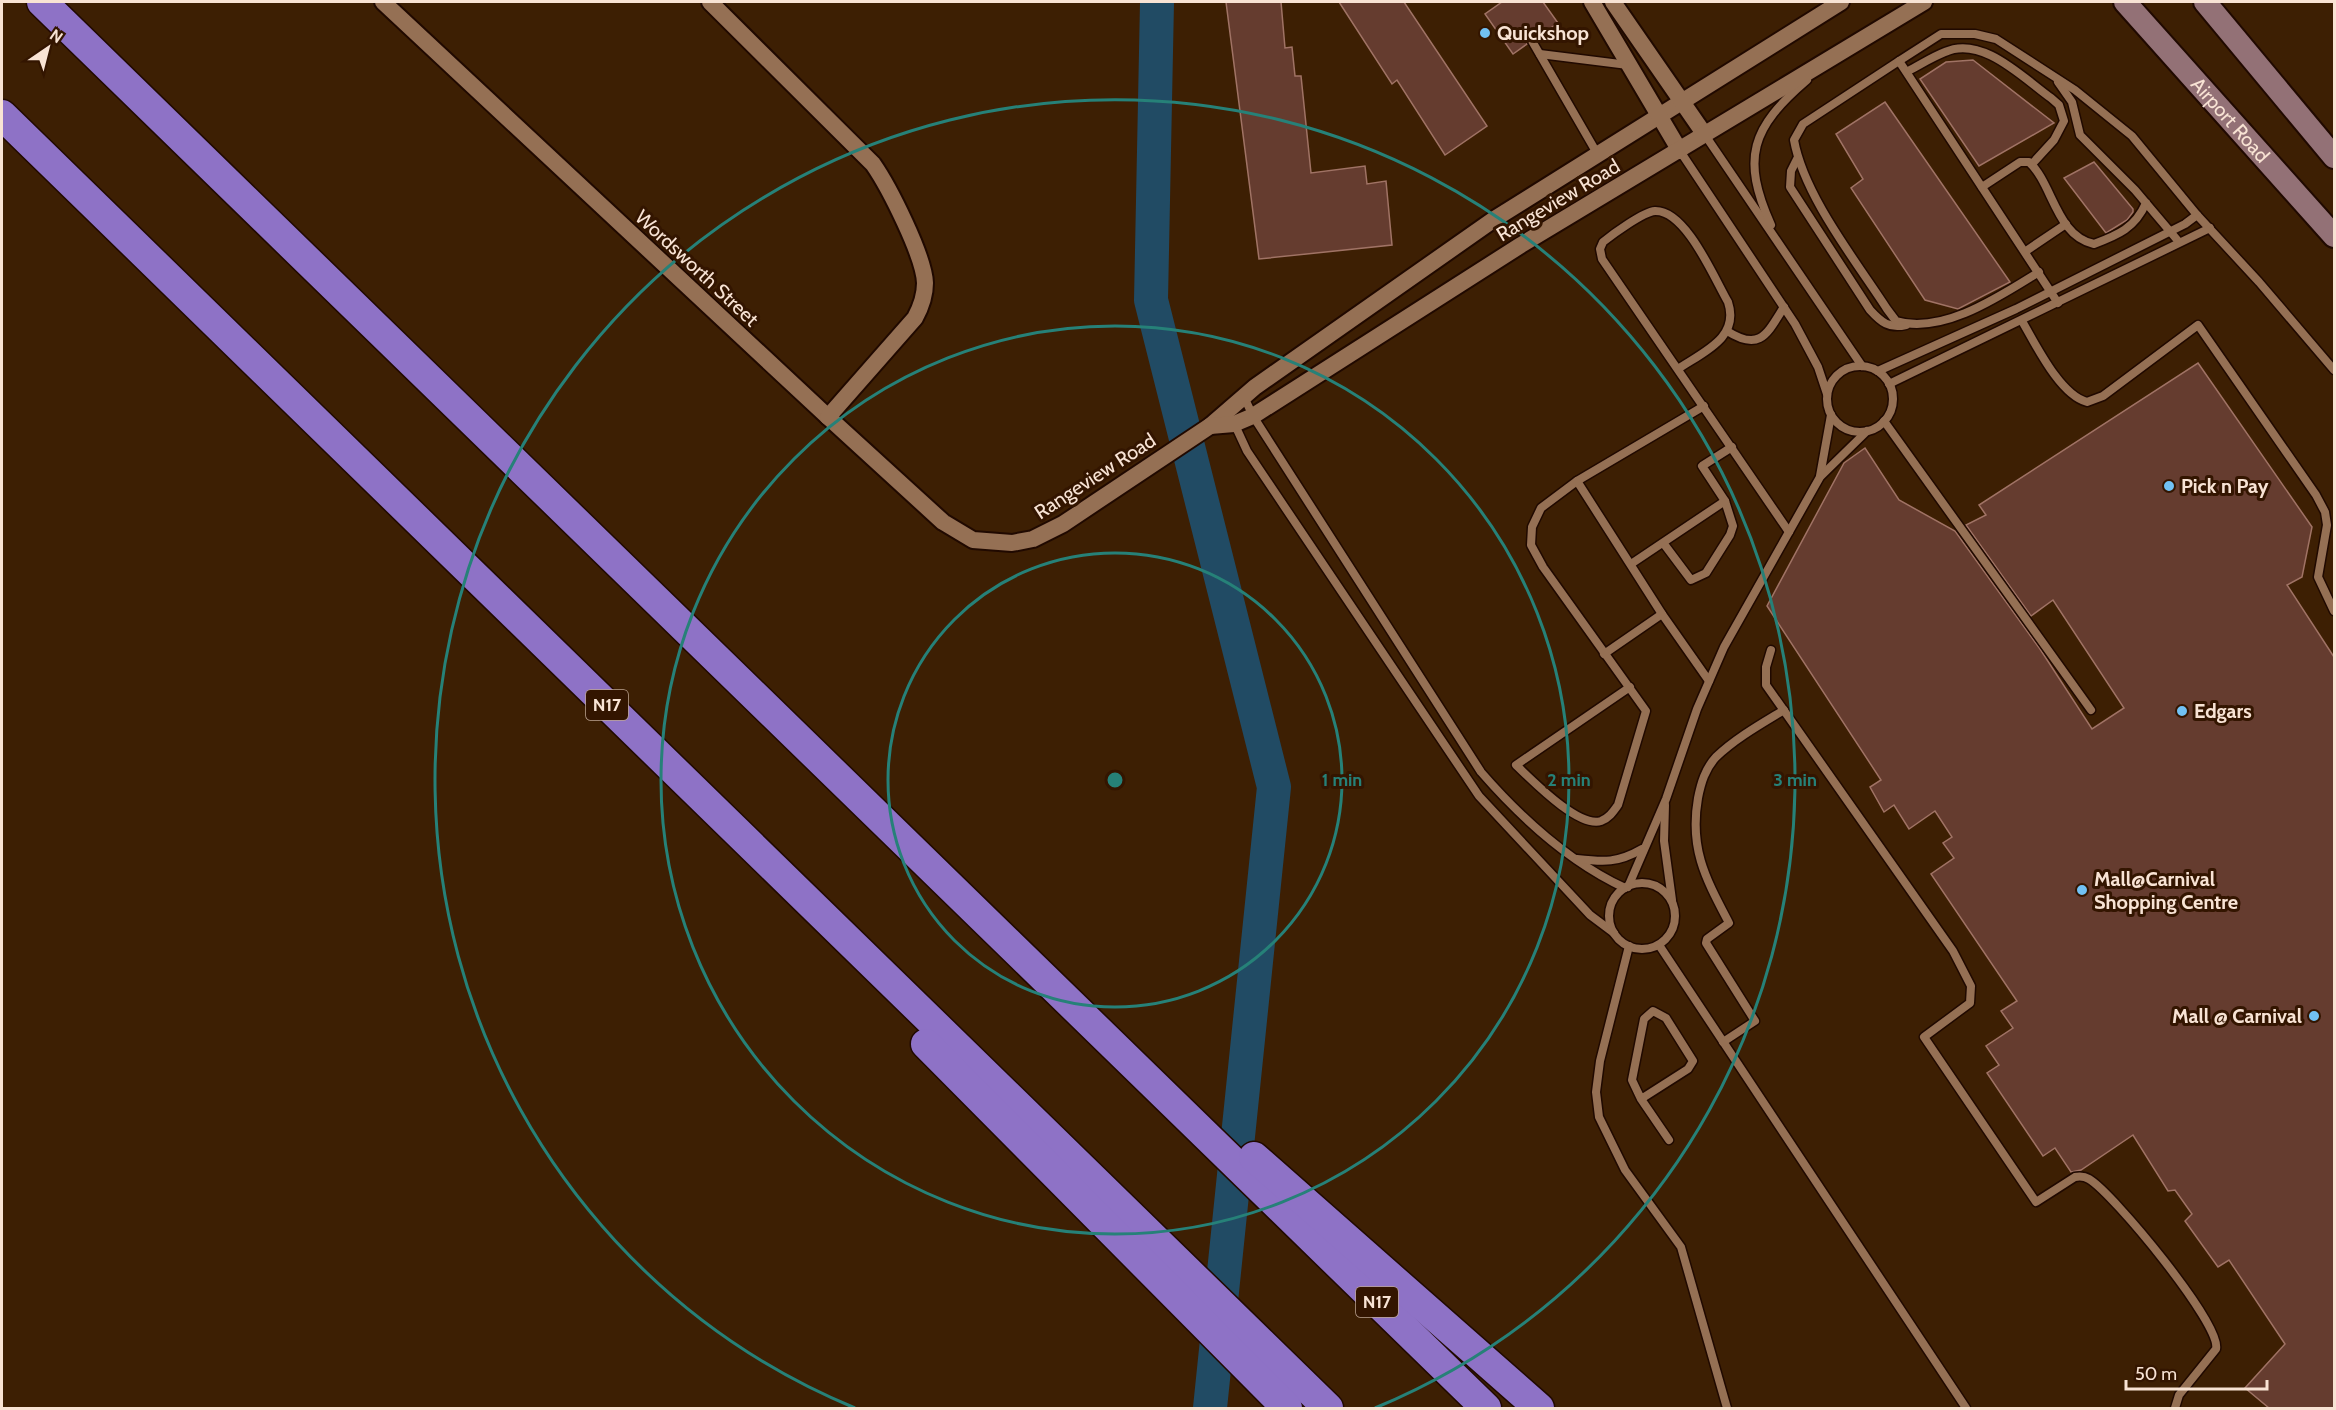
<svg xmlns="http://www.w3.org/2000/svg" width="2336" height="1410" font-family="Cabin,sans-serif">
<rect width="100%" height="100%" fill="#3d1f03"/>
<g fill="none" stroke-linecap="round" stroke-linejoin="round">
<polyline stroke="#214b64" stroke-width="34" points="1157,2 1151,300 1274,787 1210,1408"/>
</g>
<g fill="#653c2f" stroke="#a07365" stroke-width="1.5">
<polygon points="1226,2 1281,2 1285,48 1292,47 1295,76 1301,76 1311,173 1365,166 1367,184 1386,181 1392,245 1259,259"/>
<polygon points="1339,2 1404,2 1487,126 1445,155 1397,80 1392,84"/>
<polygon points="1502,2 1543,2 1558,23 1537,37 1528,36 1527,44 1513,54 1485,14"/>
<polygon points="1973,60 2054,123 1979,166 1920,79 1946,62"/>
<polygon points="1885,102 2010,282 1958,309 1925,300 1851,188 1863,179 1836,134"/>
<polygon points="2094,162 2133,209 2133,212 2127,220 2106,233 2064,178"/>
<polygon points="2198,363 2312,527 2302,577 2287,585 2334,657 2334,1408 2269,1408 2245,1388 2285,1344 2229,1260 2218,1267 2185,1221 2192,1214 2175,1190 2168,1191 2133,1135 2081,1170 2071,1172 2055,1148 2043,1156 1987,1073 1999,1065 1986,1046 2013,1028 2001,1011 2017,1001 1931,874 1954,858 1943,843 1952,837 1935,811 1909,829 1894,805 1884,812 1870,787 1881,780 1767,606 1844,463 1865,448 1899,500 1955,531 2040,649 2092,729 2124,708 2053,600 2031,616 1966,525 1986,515 1979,505"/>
</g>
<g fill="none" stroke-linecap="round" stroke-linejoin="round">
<g stroke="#200900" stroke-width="11">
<g id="service">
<polyline points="1532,41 1598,155"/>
<polyline points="1540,54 1628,65"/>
<path d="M1899,61L1803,124L1794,140C1804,196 1856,261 1887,309L1896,321C1943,335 2000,296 2039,272"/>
<path d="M1908,71C1920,65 1932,57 1945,52C1982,35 2023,78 2051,98L2059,105L2064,121L2054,140L2032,164"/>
<polyline points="2058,82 2072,102 2080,135 2135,190 2179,242"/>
<polyline points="1705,135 1862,366"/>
<polyline points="1680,151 1795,324 1818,367 1827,394"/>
<path d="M1797,159L1791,171L1790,187L1870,310C1881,322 1889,329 1906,325"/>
<path d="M1982,187L2020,162H2029C2053,184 2056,236 2094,244C2118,235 2135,228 2146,203"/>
<path d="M1771,225C1741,158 1751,128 1807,80"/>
<polyline points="2026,251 2066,224"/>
<polyline points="2058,303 1899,61 1941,34 1975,34 1996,39 2075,90 2132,136 2197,215 2259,282 2334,370"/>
<path d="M2022,321C2036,345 2060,395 2087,402L2103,396L2198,325L2316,495L2325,512L2327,525L2318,577L2334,611"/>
<path d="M1727,331C1760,352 1767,334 1784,307"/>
<circle cx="1860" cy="399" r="33"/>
<path d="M1678,369C1703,352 1740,338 1728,302C1714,278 1686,210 1655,211C1643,212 1613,234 1603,242L1600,249L1602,259L1789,532"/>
<polyline points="1878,371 2016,309 2185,224 2197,215"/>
<polyline points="1889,384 2210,228"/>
<path d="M1244,397L1253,416L1481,772C1521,818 1569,862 1625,888"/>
<polyline points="1884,421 2091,710"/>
<polyline points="1234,423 1247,451 1479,796 1590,915 1614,933"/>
<polyline points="1820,476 1831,415"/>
<polyline points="1577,481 1662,614 1709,681"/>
<polyline points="1664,544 1691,580 1706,573 1730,535 1733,526 1725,501 1702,466 1732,447"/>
<polyline points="1631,564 1725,501"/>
<path d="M1771,650L1766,667V685L1953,951L1971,986L1970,1003L1924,1037L2036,1202L2075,1177C2080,1176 2084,1176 2089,1179C2113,1193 2222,1325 2216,1349L2179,1395L2175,1408"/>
<polyline points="1604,654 1662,614"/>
<path d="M1630,687L1516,765C1532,780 1578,828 1601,821C1609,818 1613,812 1618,805L1646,711L1543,567L1531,545L1532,527L1541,508L1577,481L1704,406"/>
<polyline points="1665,805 1664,841 1672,900"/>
<path d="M1577,859C1604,862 1618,863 1642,849"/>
<circle cx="1642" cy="916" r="33"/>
<polyline points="1628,887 1666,799 1697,709 1724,647 1820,477 1867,431"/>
<polyline points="1659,945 1966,1408"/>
<polyline points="1629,946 1600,1061 1596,1092 1599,1117 1625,1170 1681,1247 1727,1408"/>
<path d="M1723,1042L1755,1021L1706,943L1707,939L1729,923C1706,879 1689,849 1698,798C1701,783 1705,769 1716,757C1736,738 1761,724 1784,710"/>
<polyline points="1641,1099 1688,1069 1693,1061 1666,1018 1653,1011 1644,1019 1632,1080 1641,1099 1669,1140"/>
</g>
</g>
<g stroke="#200900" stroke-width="20">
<g id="minor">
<polyline points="383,2 828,417 943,522 973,540 1012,543 1033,539 1063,524 1210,426 1255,387 1493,220 1841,2"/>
<path d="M710,2L873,164C889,187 924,256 925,283C925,296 921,307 915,318L828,417"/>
<polyline points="1592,2 1680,151"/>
<polyline points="1613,2 1705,135"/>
<polyline points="1210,426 1234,424 1253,416 1521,245 1924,2"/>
</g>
</g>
<g stroke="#200900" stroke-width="26">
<g id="secondary">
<path id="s1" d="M2125,2L2334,236"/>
<polyline points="2205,2 2334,157"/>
</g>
</g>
<g stroke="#200900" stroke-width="33">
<g id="motorway">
<polyline points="42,2 1486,1408"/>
<polyline points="2,115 1328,1408"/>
<polyline points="926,1044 1287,1408"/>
<polyline points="1254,1157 1539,1408"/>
</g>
</g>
<use href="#service" stroke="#957054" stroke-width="8"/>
<use href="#minor" stroke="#957054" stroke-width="16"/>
<use href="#secondary" stroke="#937176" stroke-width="22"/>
<use href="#motorway" stroke="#8e72c6" stroke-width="30"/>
</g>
<g fill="none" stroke="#268178" stroke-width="3">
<circle cx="1115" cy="780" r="227"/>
<circle cx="1115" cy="780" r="454"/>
<path d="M855 1408A680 680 0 1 1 1375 1408"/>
</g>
<g fill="#71c1f4" stroke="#331500" stroke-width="2">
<circle cx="1485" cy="33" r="6"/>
<circle cx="2169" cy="486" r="6"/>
<circle cx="2182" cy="711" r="6"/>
<circle cx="2082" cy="890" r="6"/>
<circle cx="2314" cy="1016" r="6"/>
</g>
<g text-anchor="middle" stroke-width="6" stroke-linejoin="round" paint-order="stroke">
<g fill="#331500" stroke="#bda594" stroke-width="1.5">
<rect x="586" y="690" width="42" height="30" rx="4.5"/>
<rect x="1356" y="1287" width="42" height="30" rx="4.5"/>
</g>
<g font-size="18" font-weight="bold" fill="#f8e3d4">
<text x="607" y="711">N17</text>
<text x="1377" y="1308">N17</text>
</g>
<g font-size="20" font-weight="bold" fill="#f8e3d4" stroke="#331500" text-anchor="start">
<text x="1497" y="40">Quickshop</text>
<text x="2181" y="493">Pick n Pay</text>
<text x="2194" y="718">Edgars</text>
<text x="2094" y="886">Mall@Carnival<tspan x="2094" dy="23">Shopping Centre</tspan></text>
<text x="2302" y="1023" text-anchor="end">Mall @ Carnival</text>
</g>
<g font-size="20" fill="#f8e3d4" stroke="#331500">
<text dy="7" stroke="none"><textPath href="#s1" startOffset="158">Airport Road</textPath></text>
<text transform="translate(1558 200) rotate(-31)" y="7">Rangeview Road</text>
<text transform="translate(697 268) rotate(43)" y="7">Wordsworth Street</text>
<text transform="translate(1095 476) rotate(-33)" y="7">Rangeview Road</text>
</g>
</g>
<circle cx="1115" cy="780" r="9" fill="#268178" stroke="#331500" stroke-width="3"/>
<g font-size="18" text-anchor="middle" font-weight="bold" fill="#268178" stroke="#331500" stroke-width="6" stroke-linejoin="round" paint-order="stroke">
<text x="1342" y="786">1 min</text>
<text x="1569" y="786">2 min</text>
<text x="1795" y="786">3 min</text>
</g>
<rect width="2336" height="1410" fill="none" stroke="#f8e3d4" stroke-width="6"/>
<g transform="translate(48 48) rotate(35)" stroke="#331500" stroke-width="4.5" paint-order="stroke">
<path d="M0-4.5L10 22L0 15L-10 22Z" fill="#f8e3d4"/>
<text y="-9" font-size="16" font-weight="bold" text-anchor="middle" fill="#f8e3d4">N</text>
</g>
<path d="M2126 1380v9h141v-9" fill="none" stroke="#f8e3d4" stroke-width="3"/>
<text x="2135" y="1380" font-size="18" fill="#f8e3d4" stroke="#331500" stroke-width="4.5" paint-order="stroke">50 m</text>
</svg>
